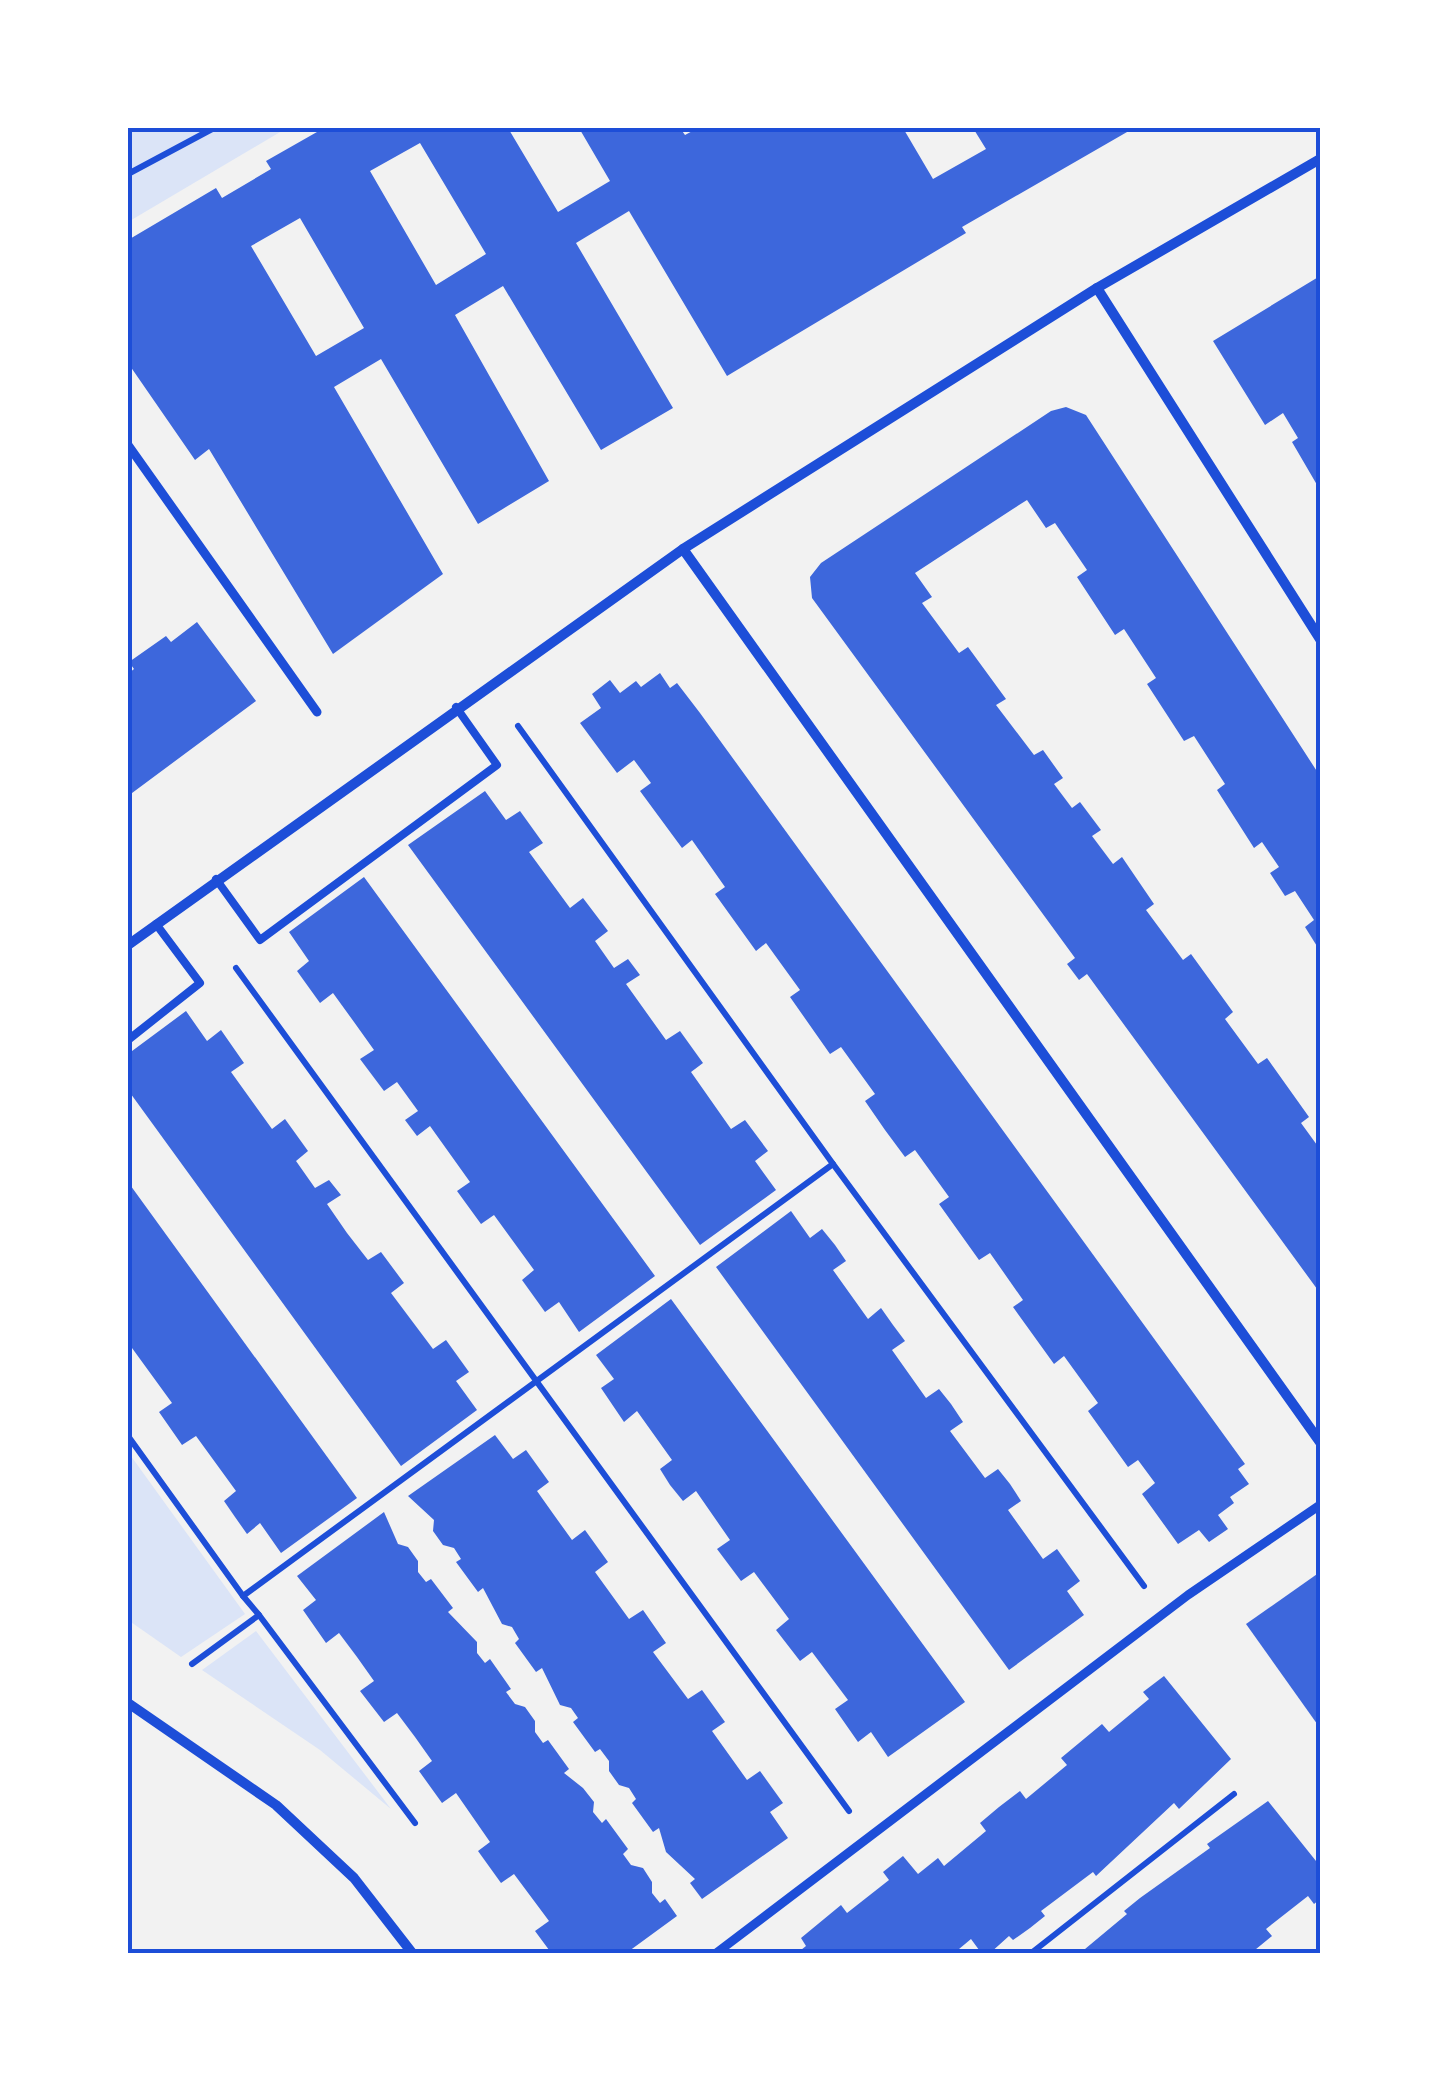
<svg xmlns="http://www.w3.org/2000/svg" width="1448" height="2081" font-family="Mulish,sans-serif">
<rect width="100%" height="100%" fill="#f2f2f2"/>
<g fill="#dbe4f7">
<polygon points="128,128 287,128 128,222"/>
<polygon points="128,1452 245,1614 181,1657 128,1620"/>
<polygon points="256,1631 391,1809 320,1750 202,1670"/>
</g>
<g fill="#3d67dc" fill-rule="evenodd">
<path d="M324,128H508L558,212L610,181L579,128H680L685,135L698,128H903L933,179L986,149L973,128H1134L962,227L966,233L727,376L629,211L576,243L673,408L601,450L503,286L455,315L549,481L478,524L381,359L334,387L443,574L333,654L209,449L195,460L128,363V240L216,188L222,198L271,169L266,161ZM420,143L486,254L436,285L370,171ZM300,218L364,328L316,356L251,246Z"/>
<polygon points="1320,276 1319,353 1320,490 1292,442 1298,438 1283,413 1265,425 1213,341"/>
<polygon points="1066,407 1086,415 1320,776 1320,951 1305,927 1314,920 1295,891 1285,896 1270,873 1279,867 1262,842 1254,848 1217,790 1225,784 1194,736 1184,741 1147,684 1156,678 1124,629 1115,635 1077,577 1087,570 1055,523 1046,528 1027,500 1019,505 915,573 932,597 922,603 959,653 968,647 1006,699 996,705 1034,755 1043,750 1063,778 1054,784 1072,808 1080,802 1101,830 1092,836 1113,864 1122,857 1154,904 1146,910 1183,960 1191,954 1233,1012 1225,1019 1258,1064 1267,1058 1309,1117 1301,1123 1317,1145 1320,1142 1320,1293 1087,974 1079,980 1067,964 1075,958 812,598 810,577 821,563 1051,411"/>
<polygon points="197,622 256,701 128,796 128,674 134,669 129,662 166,636 171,642"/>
<polygon points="660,673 670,688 677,683 700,713 1245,1464 1238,1469 1249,1484 1230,1497 1234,1503 1218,1515 1228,1529 1209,1542 1199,1530 1178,1544 1142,1494 1155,1483 1138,1460 1128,1467 1088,1411 1098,1403 1064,1356 1054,1364 1013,1307 1023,1300 990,1253 979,1260 939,1204 949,1197 915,1150 905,1157 885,1130 865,1101 875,1094 841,1047 830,1054 790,997 800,990 766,943 756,951 715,894 725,887 692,840 682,848 640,791 651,783 634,760 617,773 580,723 601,708 592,694 610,680 620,693 636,681 641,687"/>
<polygon points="485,791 506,820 520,811 543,843 529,852 570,908 583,898 608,931 595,941 614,968 628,959 640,975 626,984 666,1040 680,1031 703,1063 691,1072 731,1129 745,1120 768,1151 755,1161 776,1190 700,1245 408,845"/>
<polygon points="364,877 655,1276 579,1332 559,1302 545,1312 522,1280 534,1270 494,1215 481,1224 457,1191 470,1182 430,1126 417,1136 405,1120 418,1111 397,1082 384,1091 360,1059 374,1050 354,1022 333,993 320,1003 297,971 309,961 289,932"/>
<polygon points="186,1011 207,1041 221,1030 244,1063 231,1072 272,1129 285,1119 308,1151 296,1161 315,1188 329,1180 341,1195 327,1204 347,1233 368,1260 381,1252 404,1283 391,1293 433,1349 446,1340 469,1372 456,1381 477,1410 401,1466 128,1090 128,1054"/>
<polygon points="128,1182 357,1498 281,1553 260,1523 247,1534 235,1517 224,1501 236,1491 196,1436 182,1445 159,1412 172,1403 132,1348 128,1351"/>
<polygon points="791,1211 810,1238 822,1229 835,1245 846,1261 833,1270 868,1319 881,1308 893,1325 905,1341 892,1350 926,1398 939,1389 951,1404 963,1422 950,1431 985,1478 998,1469 1010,1484 1021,1501 1008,1510 1043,1559 1057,1549 1080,1581 1067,1591 1084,1615 1009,1670 716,1267"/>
<polygon points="671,1299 965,1702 888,1757 871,1732 858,1742 835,1709 848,1700 812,1652 800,1661 776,1630 789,1619 754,1572 741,1581 717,1549 730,1540 696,1491 683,1501 670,1485 660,1469 672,1460 637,1411 624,1422 601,1388 614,1379 596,1355"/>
<polygon points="495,1435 513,1459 526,1450 549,1482 537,1491 554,1515 572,1540 585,1530 608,1562 595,1572 629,1619 643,1610 666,1643 653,1652 688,1699 702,1690 725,1722 712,1731 747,1780 760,1771 783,1803 770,1812 788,1838 702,1899 690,1883 695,1879 666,1852 659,1828 653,1832 632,1803 636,1799 629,1788 619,1785 609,1771 609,1761 600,1749 595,1752 573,1722 578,1718 571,1708 560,1705 542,1668 536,1672 515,1643 519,1639 512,1627 502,1624 483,1588 478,1592 456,1562 461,1559 454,1548 443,1545 433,1531 434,1520 408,1496"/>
<polygon points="384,1512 398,1544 408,1547 418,1561 418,1572 426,1582 431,1579 453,1608 448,1612 477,1642 477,1653 485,1663 490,1659 511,1689 506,1692 515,1704 525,1707 535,1721 535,1732 543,1743 548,1740 569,1769 564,1773 583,1788 594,1802 593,1812 602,1823 606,1819 628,1849 623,1854 631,1865 643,1868 652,1882 652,1893 660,1903 665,1899 677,1916 625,1954 552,1954 535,1931 549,1921 514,1874 501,1883 478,1851 490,1842 456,1793 442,1803 419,1771 432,1761 415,1737 397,1713 384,1722 360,1691 374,1681 357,1657 339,1633 326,1643 303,1610 316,1600 297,1576"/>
<polygon points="1320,1572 1320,1728 1246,1624"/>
<polygon points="1164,1676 1231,1759 1179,1809 1174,1803 1096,1876 1093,1872 1041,1911 1045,1916 1030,1928 1013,1940 1009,1936 989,1954 982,1954 971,1939 953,1954 796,1954 806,1946 801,1938 841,1905 847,1913 889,1880 883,1872 903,1856 918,1874 938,1858 944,1866 986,1831 980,1823 999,1807 1020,1791 1026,1799 1067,1765 1061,1758 1102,1724 1109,1732 1149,1699 1143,1692"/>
<polygon points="1268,1801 1320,1866 1320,1899 1314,1904 1308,1896 1266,1929 1272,1936 1250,1954 1079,1954 1127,1914 1124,1911 1140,1898 1210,1848 1207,1844"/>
</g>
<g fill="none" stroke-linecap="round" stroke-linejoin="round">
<g stroke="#1d4ed8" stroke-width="6">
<polyline points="128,174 214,128"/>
<polyline points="236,968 849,1811"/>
<polyline points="833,1164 1144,1586"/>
<polyline points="128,1436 243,1596"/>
<polyline points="259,1615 415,1823"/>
<polyline points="192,1664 259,1615 243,1596 833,1164 518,726"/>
<polyline points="1030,1954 1234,1794"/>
</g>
<g stroke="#1d4ed8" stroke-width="8">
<polyline points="216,879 260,940 497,765 456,707"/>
<polyline points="128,1040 200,983 156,924"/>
</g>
<g stroke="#1d4ed8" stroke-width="9">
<polyline points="128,445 317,712"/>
<polyline points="715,1954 1188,1595 1320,1505"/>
</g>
<g stroke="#1d4ed8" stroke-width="10">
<polyline points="1097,288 1320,639"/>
<polyline points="683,549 1320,1442"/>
<polyline points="128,945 683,549 1097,288 1320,159"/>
<polyline points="128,1703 276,1805 354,1878 413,1954"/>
</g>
</g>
<rect width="1448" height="2081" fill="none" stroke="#ffffff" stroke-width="260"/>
<rect x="130" y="130" width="1188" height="1821" fill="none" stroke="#1d4ed8" stroke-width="4"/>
</svg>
